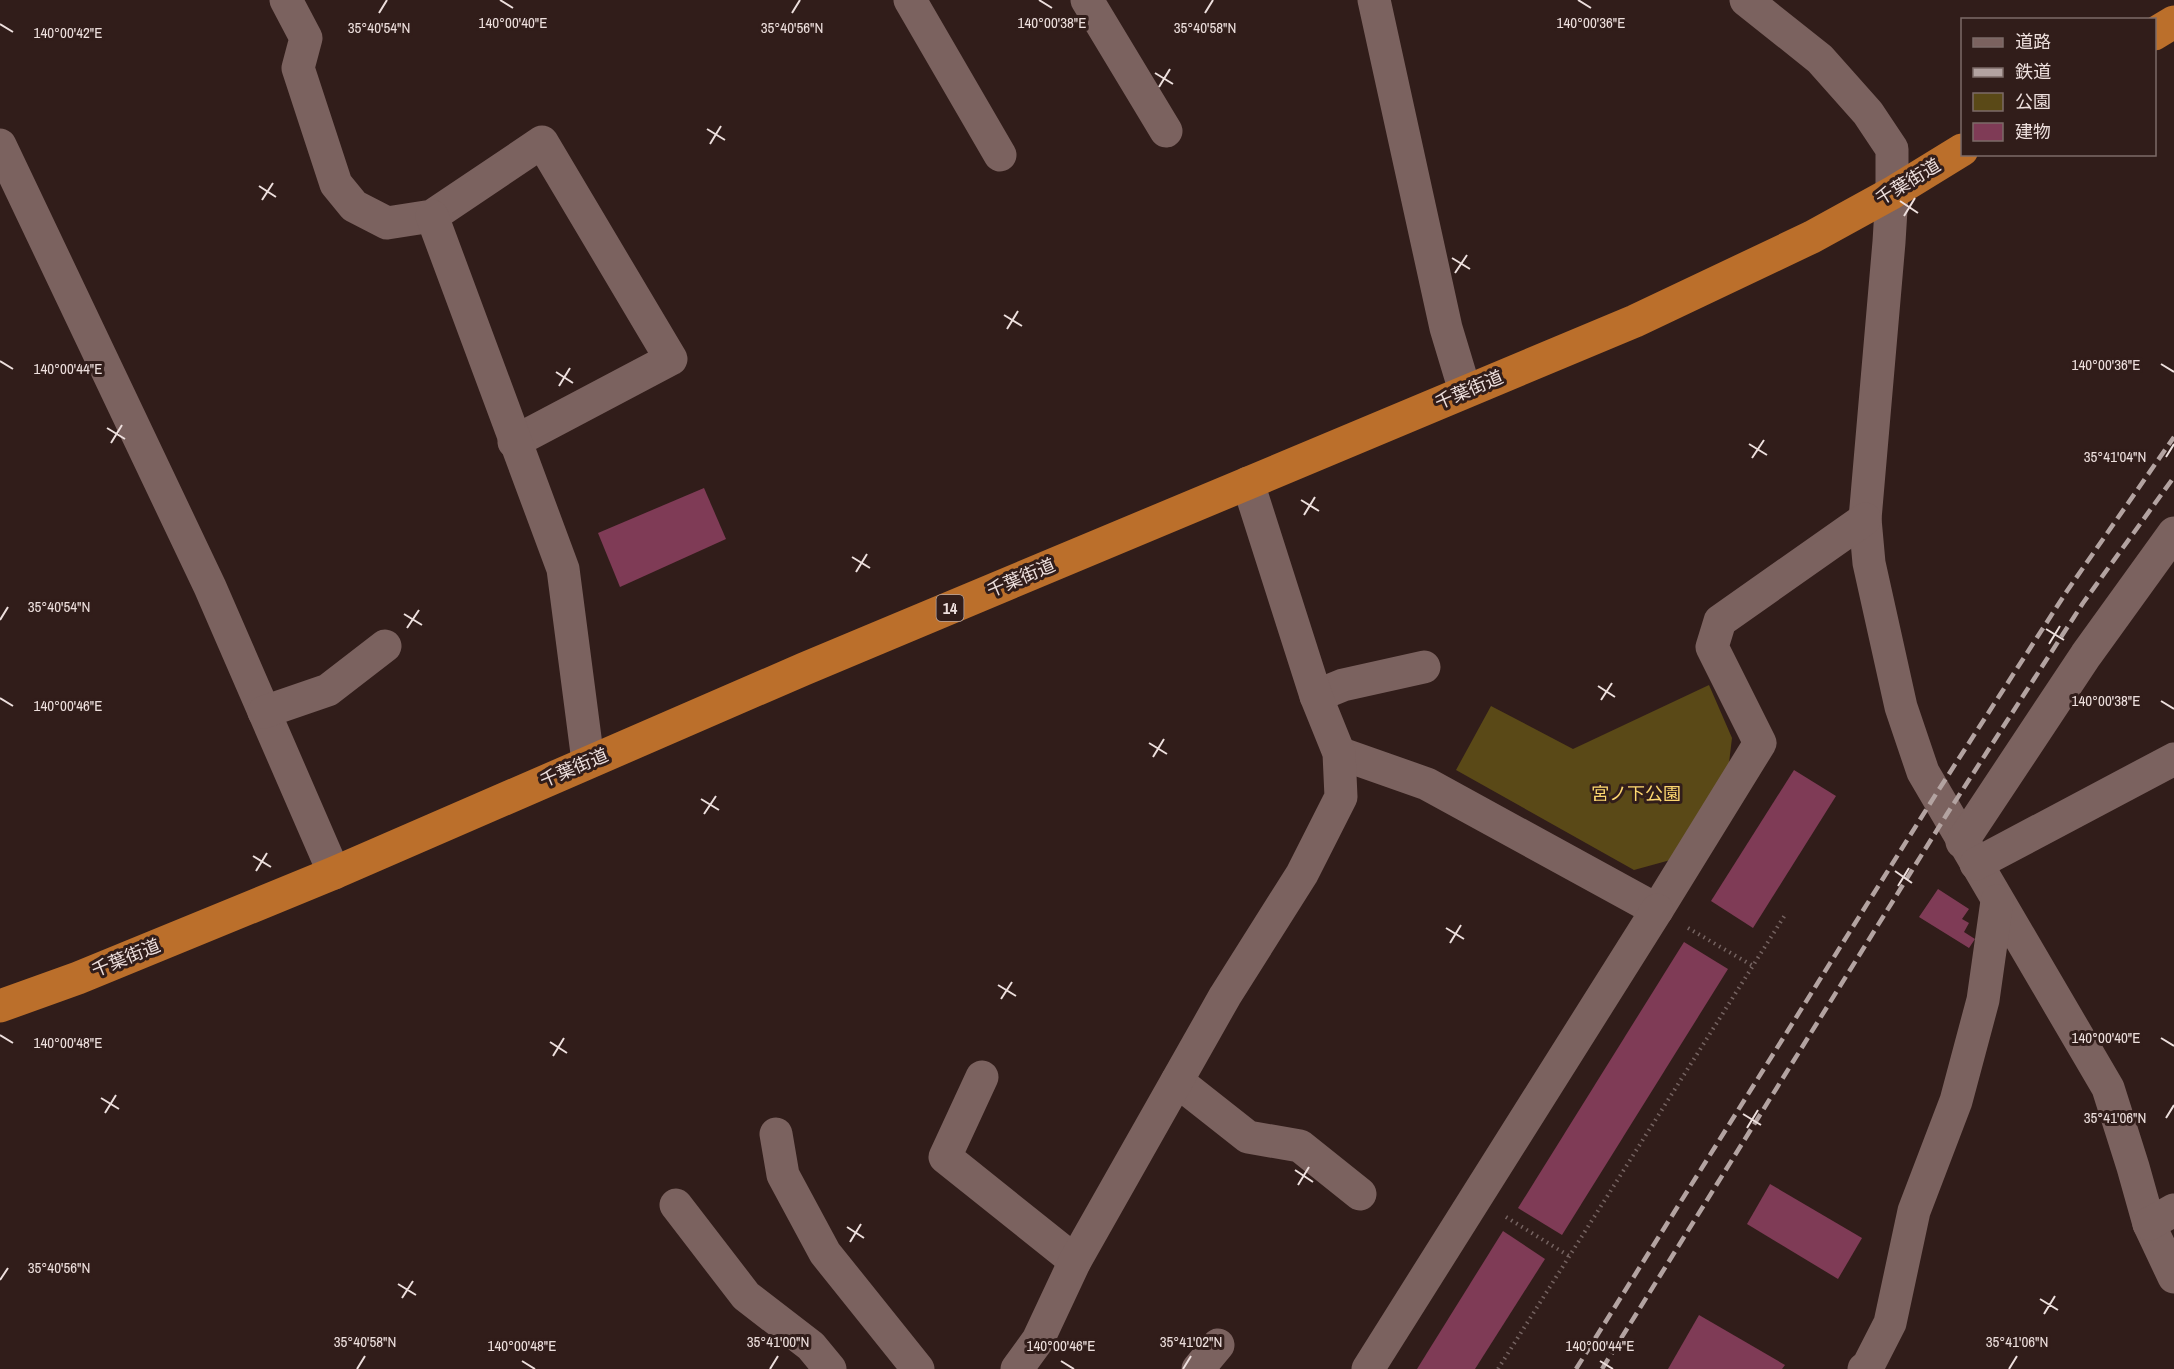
<svg xmlns="http://www.w3.org/2000/svg" width="2174" height="1369" font-family="'Archivo Narrow','Noto Sans JP',sans-serif">
<rect width="100%" height="100%" fill="#311d1a"/>
<polygon fill="#5a4917" points="1709,685 1732,738 1728,771 1674,859 1634,870 1456,770 1491,706 1573,749"/>
<g fill="#7f3b56">
<polygon points="704,488 726,539 620,587 598,533"/>
<polygon points="1794,770 1836,796 1753,928 1711,901"/>
<polygon points="1938,889 1969,909 1962,919 1969,923 1964,932 1975,939 1969,948 1919,917"/>
<polygon points="1684,942 1728,969 1562,1235 1518,1208"/>
<polygon points="1770,1184 1862,1238 1838,1279 1747,1224"/>
<polygon points="1503,1231 1545,1259 1475,1369 1417,1369"/>
<polygon points="1699,1315 1785,1365 1782,1369 1668,1369"/>
</g>
<g fill="none" stroke-linecap="round" stroke-linejoin="round">
<g stroke="#756361" stroke-width="4" stroke-dasharray="1.5 4.5" stroke-linecap="butt">
<polyline points="1688,928 1753,966"/>
<polyline points="1506,1217 1569,1256"/>
<polyline points="1498,1369 1785,915"/>
</g>
<g stroke="#7b625f" stroke-width="33">
<polyline points="286,0 306,38 298,68 336,184 354,206 387,223 432,216 542,142 671,359 514,442"/>
<polyline points="910,0 1000,155"/>
<polyline points="1087,0 1166,131"/>
<polyline points="1374,0 1446,328 1465,391"/>
<polyline points="1746,0 1820,59 1868,113 1892,149 1892,193 1889,242 1865,519 1869,563 1901,707 1923,772 2108,1088 2133,1167 2149,1224 2174,1277"/>
<polyline points="0,145 210,587 334,873"/>
<polyline points="432,216 563,569 588,761"/>
<polyline points="1316,696 1343,685 1424,667"/>
<polyline points="264,712 328,690 385,646"/>
<polyline points="1339,753 1427,784 1657,910 1760,743 1712,647 1720,621 1865,519"/>
<polyline points="1962,842 2086,655 2174,533"/>
<polyline points="1976,864 2174,759"/>
<polyline points="982,1077 945,1157 1075,1261"/>
<polyline points="1177,1081 1248,1137 1300,1146 1360,1194"/>
<polyline points="776,1134 783,1175 825,1253 918,1369"/>
<polyline points="676,1205 746,1296 811,1346 830,1369"/>
<polyline points="2149,1224 2174,1210"/>
<polyline points="1017,1369 1038,1340 1075,1261 1225,996 1302,874 1341,797 1339,753 1316,696 1248,483"/>
<polyline points="1198,1369 1218,1345"/>
<polyline points="1368,1369 1657,910"/>
<polyline points="1864,1369 1868,1366 1890,1323 1914,1211 1956,1101 1983,1000 1997,901"/>
</g>
<g stroke="#bb6f2b" stroke-width="33">
<polyline points="2154,34 2174,22"/>
<polyline points="0,1006 78,978 334,873 804,669 1635,321 1812,237 1892,193 1962,150"/>
</g>
<g stroke="#b3a3a1" stroke-width="4.5" stroke-dasharray="12 6" stroke-linecap="butt">
<polyline points="1576,1369 1936,794 2067,591 2174,437"/>
<polyline points="1602,1369 1947,814 2083,603 2174,477"/>
</g>
</g>
<path fill="none" stroke="#eddfdd" stroke-width="2" d="M500,0L513,8M1039,0L1052,8M1578,0L1591,8M379,13L387,0M792,13L800,0M1205,13L1213,0M0,24L13,32M1155,73L1173,84M1159,87L1170,69M707,129L725,140M710,144L721,126M259,186L276,197M262,200L273,183M1900,201L1918,213M1904,216L1915,198M1452,258L1470,269M1455,273L1467,255M1004,315L1022,326M1007,329L1018,311M0,361L13,369M2161,364L2174,372M556,372L573,383M559,386L570,368M107,428L125,439M111,443L122,425M1749,444L1767,455M2166,457L2174,444M1752,458L1764,440M1301,500L1319,511M1304,515L1315,497M852,557L870,568M856,572L867,554M404,614L422,625M0,620L8,607M407,628L419,610M2046,629L2064,640M2049,644L2060,626M1598,686L1615,697M0,698L13,706M1601,700L1612,683M2161,701L2174,709M1149,743L1167,754M1153,757L1164,739M701,799L719,810M704,814L716,796M253,856L271,867M256,871L267,853M1895,871L1912,883M1898,886L1909,868M1446,928L1464,939M1450,943L1461,925M998,985L1016,996M1001,999L1012,982M0,1035L13,1043M2161,1038L2174,1046M550,1042L567,1053M553,1056L564,1038M101,1098L119,1109M105,1113L116,1095M1743,1114L1761,1125M2166,1118L2174,1105M1747,1128L1758,1110M1295,1170L1313,1182M1298,1185L1309,1167M847,1227L864,1238M850,1242L861,1224M0,1280L8,1268M398,1284L416,1295M402,1298L413,1281M2040,1299L2058,1310M2044,1314L2055,1296M522,1361L535,1369M1061,1361L1074,1369M1600,1361L1613,1369M357,1369L365,1356M770,1369L778,1356M1183,1369L1191,1356M2009,1369L2017,1356"/>
<g text-anchor="middle" stroke-width="6" stroke-linejoin="round" paint-order="stroke">
<rect fill="#311d1a" stroke="#b5a5a2" stroke-width="1.5" x="936.5" y="595" width="27" height="26" rx="4.5"/>
<g font-size="16" font-weight="bold" fill="#eddfdd">
<text x="950" y="614">14</text>
</g>
<g font-size="18" fill="#eddfdd" stroke="#311d1a">
<text transform="translate(1908 182) rotate(-31)" y="6">千葉街道</text>
<text transform="translate(1469 390) rotate(-23)" y="6">千葉街道</text>
<text transform="translate(1021 578) rotate(-23)" y="6">千葉街道</text>
<text transform="translate(574 768) rotate(-23)" y="6">千葉街道</text>
<text transform="translate(126 958) rotate(-22)" y="6">千葉街道</text>
</g>
<g font-size="18" fill="#fdd770" stroke="#311d1a">
<text x="1636" y="800">宮ノ下公園</text>
</g>
</g>
<g font-size="15" text-anchor="middle" fill="#eddfdd" stroke="#311d1a" stroke-width="6" stroke-linejoin="round" paint-order="stroke">
<text x="513" y="28">140°00'40"E</text>
<text x="1052" y="28">140°00'38"E</text>
<text x="1591" y="28">140°00'36"E</text>
<text x="379" y="33">35°40'54"N</text>
<text x="792" y="33">35°40'56"N</text>
<text x="1205" y="33">35°40'58"N</text>
<text x="68" y="38">140°00'42"E</text>
<text x="2106" y="370">140°00'36"E</text>
<text x="68" y="374">140°00'44"E</text>
<text x="2115" y="462">35°41'04"N</text>
<text x="59" y="612">35°40'54"N</text>
<text x="2106" y="706">140°00'38"E</text>
<text x="68" y="711">140°00'46"E</text>
<text x="2106" y="1043">140°00'40"E</text>
<text x="68" y="1048">140°00'48"E</text>
<text x="2115" y="1123">35°41'06"N</text>
<text x="59" y="1273">35°40'56"N</text>
<text x="365" y="1347">35°40'58"N</text>
<text x="778" y="1347">35°41'00"N</text>
<text x="1191" y="1347">35°41'02"N</text>
<text x="2017" y="1347">35°41'06"N</text>
<text x="522" y="1351">140°00'48"E</text>
<text x="1061" y="1351">140°00'46"E</text>
<text x="1600" y="1351">140°00'44"E</text>
</g>
<rect x="1961" y="18" width="195" height="138" fill="#311d1a" stroke="#7c6b68" stroke-width="1.5"/>
<rect x="1973" y="38" width="30" height="9" fill="#7b625f" stroke="#7c6b68" stroke-width="1.5"/>
<text x="2015" y="48" font-size="18" fill="#eddfdd">道路</text>
<rect x="1973" y="68" width="30" height="9" fill="#b3a3a1" stroke="#7c6b68" stroke-width="1.5"/>
<text x="2015" y="78" font-size="18" fill="#eddfdd">鉄道</text>
<rect x="1973" y="93" width="30" height="18" fill="#5a4917" stroke="#7c6b68" stroke-width="1.5"/>
<text x="2015" y="108" font-size="18" fill="#eddfdd">公園</text>
<rect x="1973" y="123" width="30" height="18" fill="#7f3b56" stroke="#7c6b68" stroke-width="1.5"/>
<text x="2015" y="138" font-size="18" fill="#eddfdd">建物</text>
</svg>
